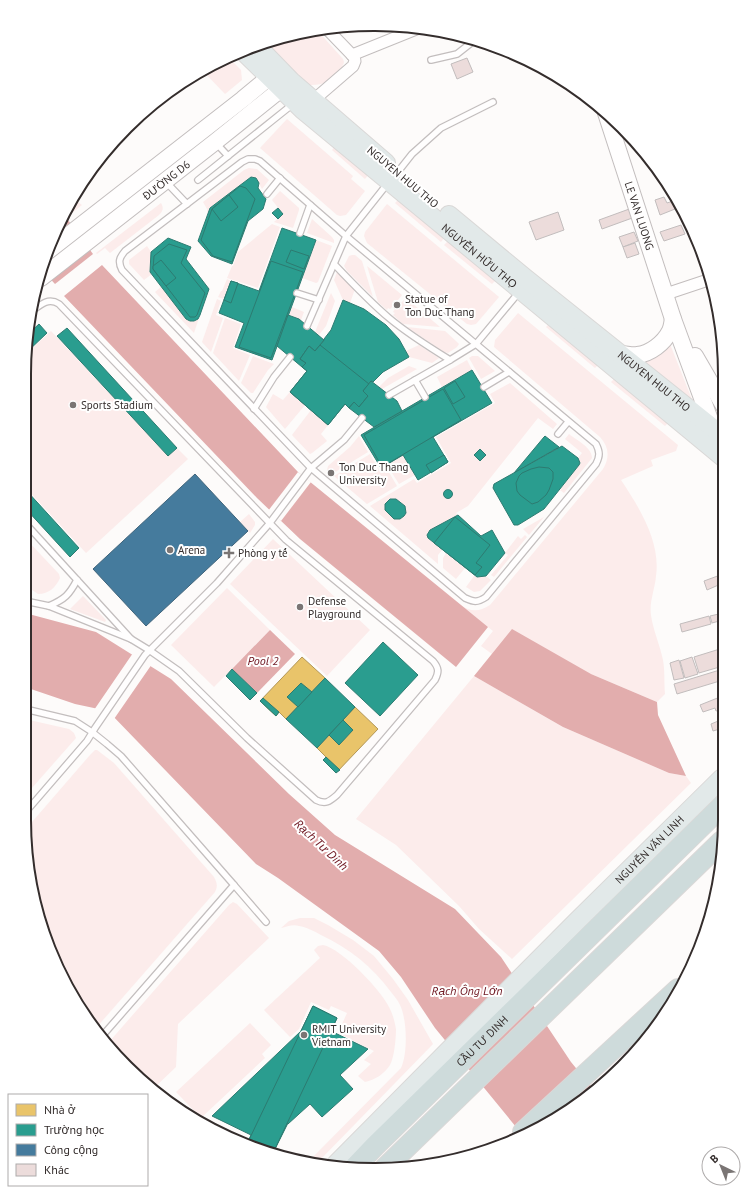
<svg xmlns="http://www.w3.org/2000/svg" width="749" height="1194" font-family="'PT Sans',sans-serif">
<rect width="100%" height="100%" fill="#fdfbfa"/>
<g fill="#fceceb">
<path d="M317,30L343,59L344,62C343,69 330,80 324,83C319,85 313,85 307,85L264,42Z"/>
<polygon points="229,58 241,70 242,80 225,94 202,70"/>
<polygon points="287,119 353,176 351,179 365,191 346,215 340,216 337,215 260,148"/>
<polygon points="336,145 369,174 365,179 332,150"/>
<polygon points="249,168 257,169 269,180 262,189 256,178 251,177 249,178 210,208 208,215 207,209 203,202 244,170"/>
<polygon points="280,191 299,208 299,210 293,228 274,222 283,214 272,200"/>
<polygon points="74,199 82,205 66,218 65,216"/>
<polygon points="398,200 444,238 441,242 395,203"/>
<path d="M161,203C164,208 163,211 159,215L110,253L105,248L97,254L96,253Z"/>
<polygon points="387,204 499,297 476,324 471,325 467,324 367,243 364,236 365,232"/>
<polygon points="312,219 332,237 334,240 334,243 307,233"/>
<polygon points="272,224 280,227 258,288 227,278 232,266 233,266 238,252"/>
<polygon points="316,240 332,246 318,282 316,283 302,278"/>
<polygon points="448,241 496,280 492,284 444,245"/>
<polygon points="147,246 151,252 150,272 152,274 144,280 131,266 129,264 129,260"/>
<polygon points="352,255 355,255 362,261 373,297 347,271 344,266 349,256"/>
<polygon points="367,266 402,295 398,300 394,300 392,303 392,307 390,309 388,308 387,310 378,302"/>
<polygon points="337,272 355,289 350,303 343,300 334,280"/>
<polygon points="227,279 231,281 224,299 218,297 221,291 222,291"/>
<path d="M161,287L190,321C195,321 197,319 200,315L194,333L155,292Z"/>
<polygon points="331,293 335,301 326,326 319,335 315,332"/>
<polygon points="406,298 440,327 403,324 393,315 395,313 393,312 395,309 401,308 402,305 401,303"/>
<polygon points="217,299 221,301 216,315 223,318 211,352 202,342"/>
<polygon points="292,307 304,312 301,320 288,315"/>
<path d="M518,313L678,445L676,451L651,460L653,466L621,480C639,507 661,542 656,576C655,589 649,602 651,615C653,630 660,645 663,660C665,671 664,683 665,694L657,702L591,674L492,654L481,646L493,631L460,605C471,612 479,612 490,605L603,469C610,457 609,447 600,437L494,347L495,340Z"/>
<polygon points="225,318 241,324 233,348 250,355 239,381 213,353"/>
<polygon points="550,323 599,364 595,368 546,327"/>
<polygon points="407,327 445,331 457,342 459,344 457,347 448,353 444,352"/>
<polygon points="51,331 168,456 177,448 188,459 86,553 26,488 27,353"/>
<polygon points="670,344 693,402 641,360"/>
<polygon points="419,345 439,358 432,363 409,357 406,351"/>
<polygon points="253,356 274,364 268,370 253,393 251,393 241,383"/>
<polygon points="472,356 478,356 495,371 481,379 469,358"/>
<polygon points="467,360 472,370 442,387 437,377"/>
<polygon points="409,366 417,369 382,389 379,387 388,378"/>
<polygon points="615,378 669,422 665,426 611,382"/>
<polygon points="510,383 557,424 553,429 538,418 468,506 456,513 458,515 428,532 427,535 430,540 442,550 438,555 438,564 370,506 414,479 417,483 451,463 436,437 495,403 490,394"/>
<polygon points="290,392 305,405 285,429 266,407 273,394 283,400"/>
<polygon points="311,410 328,425 321,434 327,441 312,453 310,454 292,435"/>
<path d="M569,434C576,440 592,447 592,458L564,493L560,490L579,465L580,463L578,458L582,453L565,439Z"/>
<polygon points="359,436 368,452 332,474 327,470 328,466 350,447"/>
<polygon points="370,454 380,472 387,469 397,486 367,504 334,476"/>
<polygon points="403,455 415,475 399,484 387,465"/>
<polygon points="249,514 255,522 255,525 250,533 240,522"/>
<polygon points="544,517 529,535 523,529"/>
<polygon points="525,535 527,537 494,577 491,575 508,555 505,553 518,536 521,539"/>
<path d="M26,539L59,574L60,578C56,587 49,594 38,594L25,585Z"/>
<polygon points="273,539 370,630 327,676 230,584"/>
<polygon points="446,553 465,568 456,579 443,568 443,558"/>
<polygon points="474,576 477,577 486,576 491,580 480,591 474,592 466,587"/>
<polygon points="227,588 270,630 214,687 171,645"/>
<polygon points="83,596 106,620 105,622 70,609"/>
<polygon points="474,676 563,727 669,773 686,776 691,783 512,959 479,929 459,906 396,845 356,819"/>
<polygon points="25,719 69,729 74,733 76,738 24,797"/>
<path d="M95,750H97L114,763L214,877C217,883 218,886 215,892L96,1028L83,1014L43,932L26,829L90,755Z"/>
<polygon points="233,902 237,904 269,938 178,1024 176,1067 153,1089 109,1042 229,905"/>
<path d="M300,918H314L328,925L353,940L374,956L393,979L408,1000L433,1044L319,1161L311,1159L401,1068C408,1053 407,1019 400,1005C398,1000 394,996 391,992C373,967 349,948 321,935C314,931 306,927 299,926C292,924 287,927 281,928L289,921Z"/>
<path d="M323,945C341,948 383,992 390,1009C393,1015 395,1023 396,1029C396,1039 394,1058 390,1065C384,1074 375,1080 365,1082L358,1076L371,1064L364,1060L374,1051L338,1033L347,1013L331,1006L329,1010L311,1002L299,1029L290,1037L264,1010L320,958L314,950L318,946Z"/>
<polygon points="250,1023 271,1045 262,1054 265,1058 201,1118 176,1092"/>
</g>
<g fill="#e2adad">
<polygon points="65,216 93,254 55,284 43,271 51,240"/>
<polygon points="102,265 298,472 488,627 456,667 300,539 257,498 64,296"/>
<polygon points="25,613 96,632 171,679 289,794 335,835 455,909 501,957 571,1062 593,1089 569,1111 521,1133 435,1028 401,977 379,951 278,878 256,864 108,711 75,704 25,687"/>
<polygon points="512,629 591,674 657,702 658,715 686,776 669,773 563,727 474,676"/>
<polygon points="270,630 295,654 257,693 232,669"/>
</g>
<g fill="#fdfbfa">
<polygon points="298,472 311,482 281,521 268,511"/>
<polygon points="133,653 152,664 114,719 107,713 94,710"/>
</g>
<g fill="#e9c46a" stroke="#b39757">
<polygon points="302,657 325,678 286,719 279,712 276,716 260,701"/>
<polygon points="355,707 378,729 336,773 323,760 326,757 317,748"/>
</g>
<g fill="#2a9d8f" stroke="#2d7b71">
<polygon points="251,177 256,178 259,183 258,188 266,199 263,209 248,221 232,264 211,256 198,241 210,208"/>
<polygon points="240,186 246,188 255,199 232,262 213,256 201,240 212,209"/>
<polygon points="229,195 238,207 221,221 212,209"/>
<polygon points="278,208 283,214 278,219 272,213"/>
<polygon points="282,228 316,240 272,360 235,347 244,323 219,313 231,281 259,291"/>
<polygon points="168,238 191,247 186,259 209,289 200,315 198,319 194,321 190,321 186,319 150,272 151,252"/>
<polygon points="169,244 187,250 181,263 205,293 197,315 195,317 190,317 153,269 154,256"/>
<polygon points="291,250 309,256 304,269 286,262"/>
<polygon points="161,260 176,278 166,286 153,269 153,266"/>
<polygon points="271,261 303,272 271,358 239,347"/>
<polygon points="231,281 238,283 231,303 224,300"/>
<polygon points="343,300 364,309 386,325 399,339 409,357 383,372 373,382 371,381 363,391 368,396 359,407 354,402 349,408 345,404 328,425 290,392 307,371 302,367 306,363 300,359 309,346 315,351 324,340 324,339 331,330"/>
<polygon points="288,315 299,319 324,340 315,351 309,346 300,359 306,363 302,367 277,346"/>
<polygon points="39,324 47,333 27,352 27,335"/>
<polygon points="67,328 177,448 168,456 57,336"/>
<polygon points="320,345 369,384 363,391 368,396 359,407 354,402 349,408 345,404 328,425 290,392 307,371 302,367 306,363 300,359 309,346 315,351"/>
<polygon points="472,370 492,403 433,437 448,462 418,480 403,455 381,468 361,435"/>
<polygon points="371,381 397,401 402,411 374,427 349,408 354,402 359,407 368,396 363,391"/>
<polygon points="455,381 465,397 453,404 444,388"/>
<polygon points="443,389 461,420 382,467 364,435"/>
<polygon points="545,436 559,447 514,473 544,437"/>
<polygon points="562,446 578,458 580,463 579,465 544,509 518,525 514,525 493,488 494,484"/>
<polygon points="480,449 486,455 480,461 474,455"/>
<polygon points="444,455 448,462 431,473 426,465"/>
<polygon points="539,467 549,468 553,472 553,479 549,490 546,495 538,502 532,504 520,495 517,491 516,483 519,476 522,473 531,469"/>
<circle cx="448" cy="494" r="4.5"/>
<polygon points="26,490 79,548 70,557 26,509"/>
<polygon points="390,499 396,499 405,506 406,513 404,516 400,519 394,519 385,510 385,504"/>
<polygon points="458,515 481,536 492,530 505,553 486,576 477,577 428,538 427,535 430,530"/>
<polygon points="455,517 490,545 476,563 482,567 475,575 434,543"/>
<polygon points="383,642 418,675 380,716 345,683"/>
<polygon points="232,669 257,693 250,700 226,676"/>
<polygon points="325,678 355,707 317,748 286,719"/>
<polygon points="301,683 312,692 298,707 287,697"/>
<polygon points="263,698 279,712 276,716 260,701"/>
<polygon points="343,720 353,730 339,745 329,735"/>
<polygon points="326,757 340,770 336,773 323,760"/>
<polygon points="313,1006 337,1018 331,1031 368,1049 340,1075 353,1089 322,1117 310,1104 288,1124 288,1123 273,1153 262,1151 247,1144 251,1135 212,1116 301,1031"/>
<polygon points="313,1006 337,1018 273,1153 262,1151 247,1144"/>
</g>
<polygon fill="#457b9d" stroke="#40647b" points="195,474 248,531 146,626 93,569"/>
<g fill="#ecdcdb" stroke="#c2bdbd">
<polygon points="467,58 473,72 457,79 451,64"/>
<polygon points="664,197 667,203 673,201 675,209 660,215 655,200"/>
<polygon points="632,208 635,217 602,229 599,220"/>
<polygon points="558,212 564,230 536,240 529,222"/>
<polygon points="681,225 685,234 664,241 660,232"/>
<polygon points="634,232 638,241 623,247 619,237"/>
<polygon points="635,243 639,254 627,258 623,247"/>
<polygon points="723,574 723,583 707,590 704,581"/>
<polygon points="723,591 723,610 718,592"/>
<polygon points="723,613 723,620 712,623 710,616"/>
<polygon points="709,616 711,624 682,632 680,624"/>
<polygon points="723,648 723,666 699,673 694,657"/>
<polygon points="692,657 698,674 685,678 680,661"/>
<polygon points="679,660 684,678 674,680 670,663"/>
<polygon points="723,669 723,680 677,694 674,684"/>
<polygon points="720,697 723,705 723,709 716,711 715,708 703,712 700,705"/>
<polygon points="723,719 723,728 713,731 711,724"/>
</g>
<g fill="none" stroke-linecap="round" stroke-linejoin="round">
<g stroke="#c3bebe" stroke-width="8">
<g id="lane">
<polyline points="431,60 457,54 471,43 470,38"/>
<polyline points="216,143 228,156"/>
<path d="M248,159H255L260,161L346,236L596,444C600,452 600,456 596,464L486,597C477,603 474,602 465,598L311,468L122,270C118,262 119,258 125,251L242,162Z"/>
<polyline points="397,173 412,154 441,128 493,102"/>
<polyline points="198,180 293,104"/>
<polyline points="167,183 187,204"/>
<polyline points="267,194 280,178"/>
<polyline points="300,233 310,205"/>
<path d="M334,264C352,283 370,302 389,318C408,334 429,347 450,360"/>
<polyline points="297,293 319,300"/>
<polyline points="307,326 346,236 388,183"/>
<polyline points="415,380 425,397"/>
<polyline points="484,387 509,372"/>
<polyline points="389,395 450,360 476,344 520,291"/>
<polyline points="254,409 274,377 290,357"/>
<polyline points="558,434 568,422"/>
<polyline points="26,524 131,639"/>
<path d="M25,601L49,606L131,639L149,650L179,671L247,738L316,800C326,805 330,801 337,795L435,680C439,672 439,668 433,661L286,540L59,304C48,297 40,305 31,312"/>
<path d="M49,606C65,599 69,595 77,580"/>
<polyline points="25,709 75,721 92,732 107,744 121,756 234,885 103,1035"/>
<polyline points="24,814 87,741 95,728 145,655 217,583 269,524 311,468 344,440 362,418"/>
<polyline points="234,885 266,922"/>
</g>
</g>
<g stroke="#c3bebe" stroke-width="13">
<g id="street">
<polyline points="352,55 419,28"/>
<polyline points="309,104 353,66 355,61 354,57 326,28"/>
<polyline points="666,294 711,279"/>
</g>
</g>
<g stroke="#c3bebe" stroke-width="18">
<g id="secondary">
<path id="s1" d="M606,113L673,319L713,428"/>
<polyline points="48,251 243,99 279,69"/>
<path id="s2" d="M41,278L215,142L291,81"/>
<path d="M620,354C626,354 632,356 637,355C650,354 664,343 670,331C672,327 672,323 673,319"/>
<polyline points="695,356 724,406"/>
</g>
</g>
<g stroke="#dad8d7" stroke-width="20">
<g id="primary">
<polyline points="256,45 291,81 386,163"/>
<path id="s3" d="M243,51L303,110L724,458"/>
<path id="s4" d="M449,215L525,278L724,437"/>
<path id="s5" d="M336,1164L577,921L722,778"/>
</g>
</g>
<g stroke="#dad8d7" stroke-width="22">
<g id="highway">
<polyline points="523,1132 678,989"/>
<path id="s6" d="M355,1167L375,1146L722,806"/>
<polyline points="384,1169 722,841"/>
</g>
</g>
<use href="#lane" stroke="#fffefe" stroke-width="5.5"/>
<use href="#street" stroke="#fffefe" stroke-width="11"/>
<use href="#secondary" stroke="#fffefe" stroke-width="16"/>
<use href="#primary" stroke="#e2e9e9" stroke-width="18"/>
<use href="#highway" stroke="#cedbdb" stroke-width="20"/>
</g>
<g fill="#7a7574" stroke="#fff" stroke-width="1.5">
<circle cx="397" cy="305" r="4"/>
<circle cx="73" cy="405" r="4"/>
<circle cx="331" cy="473" r="4"/>
<circle cx="170" cy="550" r="4"/>
<path d="M227 547h4v4h4v4h-4v4h-4v-4h-4v-4h4z"/>
<circle cx="300" cy="607" r="4"/>
<circle cx="304" cy="1035" r="4"/>
</g>
<g text-anchor="middle" stroke-width="4" stroke-linejoin="round" paint-order="stroke">
<g font-size="11" fill="#342d2c" stroke="#fff">
<text transform="translate(403 177) rotate(40)" y="4">NGUYEN HUU THO</text>
<text dy="4" stroke="none"><textPath href="#s2" startOffset="159">ĐƯỜNG D6</textPath></text>
<text dy="4" stroke="none"><textPath href="#s1" startOffset="108">LE VAN LUONG</textPath></text>
<text dy="4" stroke="none"><textPath href="#s3" startOffset="313">NGUYỄN HỮU THỌ</textPath></text>
<text dy="4" stroke="none"><textPath href="#s4" startOffset="264">NGUYEN HUU THO</textPath></text>
<text dy="4" stroke="none"><textPath href="#s5" startOffset="444">NGUYỄN VĂN LINH</textPath></text>
<text dy="4" stroke="none"><textPath href="#s6" startOffset="179">CẦU TƯ DINH</textPath></text>
</g>
<g font-size="11" fill="#342d2c" stroke="#fff" text-anchor="start">
<text x="405" y="303">Statue of<tspan x="405" dy="13">Ton Duc Thang</tspan></text>
<text x="81" y="409">Sports Stadium</text>
<text x="339" y="471">Ton Duc Thang<tspan x="339" dy="13">University</tspan></text>
<text x="178" y="554">Arena</text>
<text x="238" y="557">Phòng y tế</text>
<text x="308" y="605">Defense<tspan x="308" dy="13">Playground</tspan></text>
<text x="312" y="1033">RMIT University<tspan x="312" dy="13">Vietnam</tspan></text>
</g>
<g font-size="12" font-style="italic" fill="#6e1620" stroke="#fff">
<text x="263" y="665">Pool 2</text>
<text transform="translate(321 845) rotate(43)" y="4">Rạch Tư Dinh</text>
<text x="467" y="995">Rạch Ông Lớn</text>
</g>
</g>
<path d="M0 0H749V1194H0ZM374 31H375A343 343 0 0 1 718 374V820A343 343 0 0 1 375 1163H374A343 343 0 0 1 31 820V374A343 343 0 0 1 374 31Z" fill="#fff" fill-rule="evenodd"/>
<path fill="none" stroke="#342d2c" stroke-width="2" d="M374 31H375A343 343 0 0 1 718 374V820A343 343 0 0 1 375 1163H374A343 343 0 0 1 31 820V374A343 343 0 0 1 374 31Z"/>
<rect x="8" y="1094" width="140" height="92" fill="#ffffff" stroke="#aeabab"/>
<rect x="16" y="1104" width="20" height="12" fill="#e9c46a" stroke="#aeabab"/>
<text x="44" y="1114" font-size="12" fill="#342d2c">Nhà ở</text>
<rect x="16" y="1124" width="20" height="12" fill="#2a9d8f" stroke="#aeabab"/>
<text x="44" y="1134" font-size="12" fill="#342d2c">Trường học</text>
<rect x="16" y="1144" width="20" height="12" fill="#457b9d" stroke="#aeabab"/>
<text x="44" y="1154" font-size="12" fill="#342d2c">Công cộng</text>
<rect x="16" y="1164" width="20" height="12" fill="#ecdcdb" stroke="#aeabab"/>
<text x="44" y="1174" font-size="12" fill="#342d2c">Khác</text>
<g transform="translate(721 1166) rotate(317)"><circle r="19" fill="#ffffff" stroke="#aeabab"/>
<path d="M0-3L7 15L0 10L-7 15Z" fill="#7a7574"/>
<text y="-6" font-size="11" font-weight="bold" text-anchor="middle" fill="#342d2c">B</text>
</g>
</svg>
